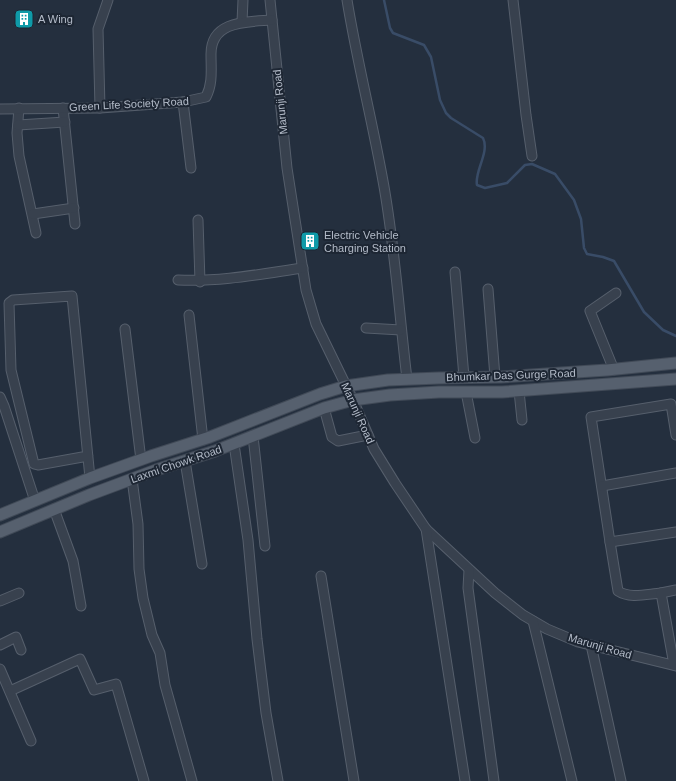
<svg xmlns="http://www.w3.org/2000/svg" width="676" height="781" font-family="Arial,sans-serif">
<rect width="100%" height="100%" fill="#242f3e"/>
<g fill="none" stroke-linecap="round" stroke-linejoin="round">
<path stroke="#394c67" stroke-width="2.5" d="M384,0L390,28L393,33L424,45L431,57L440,100L446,113L451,118L483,138C490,152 474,172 477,185L485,188L507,183L525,165L532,164L555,174L574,200L581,219L584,248L587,254L603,257L614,261L644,312L663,330L676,336"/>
<g stroke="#565f6c" stroke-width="11">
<g id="minor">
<polyline points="270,0 287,168 306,290 316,324 353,400 374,449 395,483 426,529 495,593 523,615 547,629 578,642 676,666"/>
<path d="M347,0C357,61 372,120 383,181C395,246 399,313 407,379"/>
<polyline points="513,0 526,115 532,156"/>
<polyline points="242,22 243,0"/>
<polyline points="183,102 191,168"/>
<polyline points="19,108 17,133 19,156 36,233"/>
<polyline points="63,108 75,224"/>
<polyline points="100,108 98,29 108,0"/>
<path d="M0,109L100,108L183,102L206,97C213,83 211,70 211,54C211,20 248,22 272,20"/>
<polyline points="18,125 65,122"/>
<polyline points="33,214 74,208"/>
<polyline points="198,220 200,282"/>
<polyline points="455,272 464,377"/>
<path d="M178,280C220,282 261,274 303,268"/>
<polyline points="488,289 495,377"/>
<polyline points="189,315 203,440"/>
<polyline points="366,328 401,330"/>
<polyline points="125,329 141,460"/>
<polyline points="614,370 590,311 616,293"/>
<polyline points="519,391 522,420"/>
<polyline points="466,392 475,438"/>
<polyline points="0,397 4,406 35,501"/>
<polyline points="324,408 332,437 338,441 368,435"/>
<polyline points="676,435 671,404 591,417 610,542 676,532"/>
<polyline points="253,436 265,546"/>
<polyline points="234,444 248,540 257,639 266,713 278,781"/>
<polyline points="88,456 38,465 34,464 11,370 9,303 13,300 72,296 90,478"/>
<polyline points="185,461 202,564"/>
<polyline points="132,479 138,524 139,569 143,598 152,635 160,653 165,685 192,781"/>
<polyline points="602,486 676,473"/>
<polyline points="54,509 73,561 81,606"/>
<polyline points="426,529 465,781"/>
<path d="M610,542L618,591C630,599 647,594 661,593"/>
<polyline points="469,570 468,588 494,781"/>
<polyline points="321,576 354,781"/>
<polyline points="0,601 19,593"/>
<polyline points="533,621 572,781"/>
<polyline points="0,645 16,637 21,650"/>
<polyline points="591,645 621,781"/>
<polyline points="674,665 661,593 676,590"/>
<polyline points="0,669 31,741"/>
<polyline points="10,691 80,659 94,690 116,684 144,781"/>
</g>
</g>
<g stroke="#414a57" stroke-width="13">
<g id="major">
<polyline points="0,515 90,478 151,456 210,437 320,394 346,386 388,380 439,378 501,377 607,370 676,363"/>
<polyline points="0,532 89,495 156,470 215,451 324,408 353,400 390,395 439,392 502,392 676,379"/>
</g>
</g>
<use href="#minor" stroke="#38414e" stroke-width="9"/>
<use href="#major" stroke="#56606e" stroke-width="11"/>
</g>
<defs>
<g id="building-square" transform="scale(1)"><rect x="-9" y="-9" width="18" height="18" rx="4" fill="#0f9aa8" stroke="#1d2633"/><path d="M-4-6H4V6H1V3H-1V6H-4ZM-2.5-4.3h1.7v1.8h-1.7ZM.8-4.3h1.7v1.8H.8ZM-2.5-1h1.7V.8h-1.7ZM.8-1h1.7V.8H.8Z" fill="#fff"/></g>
</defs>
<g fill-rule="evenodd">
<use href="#building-square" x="24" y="19"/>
<use href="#building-square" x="310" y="241"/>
</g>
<g text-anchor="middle" stroke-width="4" stroke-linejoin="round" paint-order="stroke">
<g font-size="11" fill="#b4bcc9" stroke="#1d2633" text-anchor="start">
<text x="38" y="23">A Wing</text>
<text x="324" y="239">Electric Vehicle<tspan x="324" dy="13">Charging Station</tspan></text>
</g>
<g font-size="11" fill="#b4bcc9" stroke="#1d2633">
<text transform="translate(280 102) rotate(-96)" y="4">Marunji Road</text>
<text transform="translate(129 104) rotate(-3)" y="4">Green Life Society Road</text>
<text transform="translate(511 375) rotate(-2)" y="4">Bhumkar Das Gurge Road</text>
<text transform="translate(358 413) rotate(66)" y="4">Marunji Road</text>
<text transform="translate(176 464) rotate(-19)" y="4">Laxmi Chowk Road</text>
<text transform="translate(600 646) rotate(16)" y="4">Marunji Road</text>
</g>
</g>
</svg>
